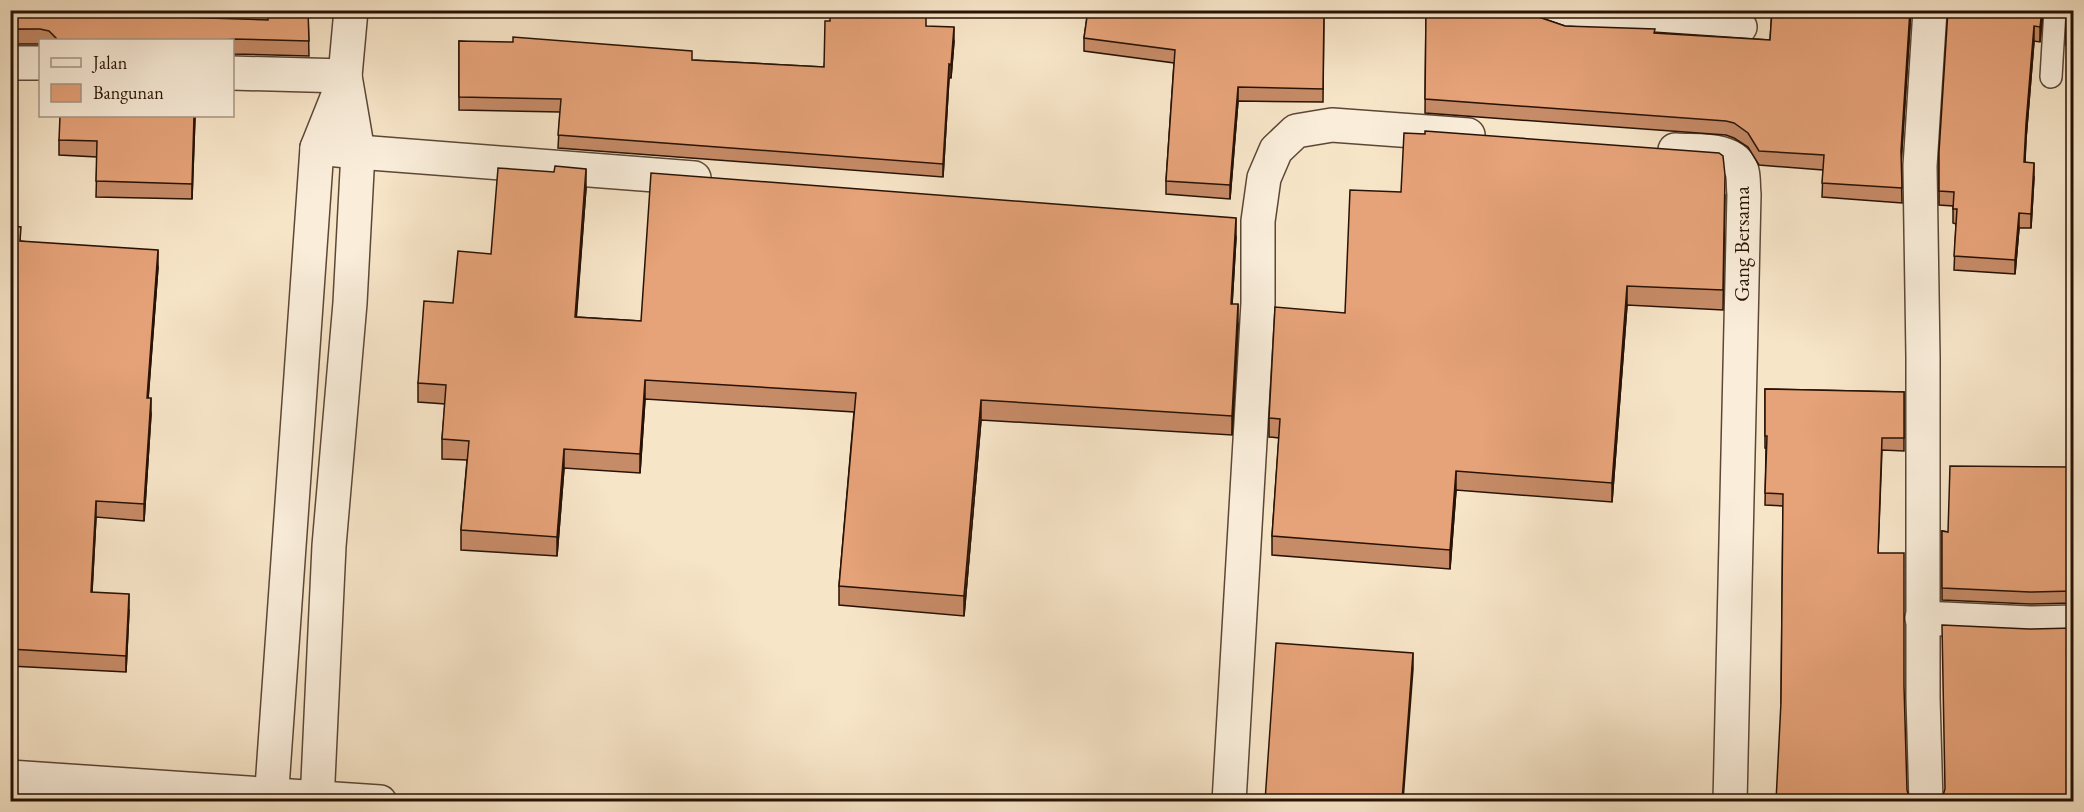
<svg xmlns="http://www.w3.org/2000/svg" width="2084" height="812" font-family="'EB Garamond',serif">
<rect width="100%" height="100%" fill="#f7e5c8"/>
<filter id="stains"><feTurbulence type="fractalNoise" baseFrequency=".00333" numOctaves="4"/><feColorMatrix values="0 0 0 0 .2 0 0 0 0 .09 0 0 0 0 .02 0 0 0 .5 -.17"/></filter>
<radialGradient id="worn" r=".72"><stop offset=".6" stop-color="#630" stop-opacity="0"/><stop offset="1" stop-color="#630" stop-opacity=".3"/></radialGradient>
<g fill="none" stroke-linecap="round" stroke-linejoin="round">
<g stroke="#5c4736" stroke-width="24">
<polyline id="service" points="2051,77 2055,10"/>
</g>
<g stroke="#5c4736" stroke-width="36">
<g id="minor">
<polyline points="1534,10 1566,22 1740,27"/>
<polyline points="10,63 40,63"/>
<polyline points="232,73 345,76"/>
<polyline points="317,148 358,152 694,178"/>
<path d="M1675,150C1695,152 1734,146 1742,171C1744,178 1743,187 1744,194L1730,802"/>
<polyline points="1922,618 2030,623 2074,622"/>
<polyline points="10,777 380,802"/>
<polyline points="271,802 317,148 345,78"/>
<polyline points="317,802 329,546 350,303 358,152 345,76 351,10"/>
<polyline points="1229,802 1258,303 1258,221 1264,178 1276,150 1296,131 1332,125 1468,135"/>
<polyline points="1926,802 1923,698 1923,357 1920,166 1930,10"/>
</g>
</g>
<use href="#service" stroke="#faeedb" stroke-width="21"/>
<use href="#minor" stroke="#faeedb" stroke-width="33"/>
</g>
<g fill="#c68b67" stroke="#281205" stroke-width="1.5">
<polygon points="308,10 309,56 232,54 232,40 40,40 40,44 17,44 17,29 268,20"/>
<polygon points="1088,10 1307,10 1324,11 1323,102 1238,101 1230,199 1166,194 1166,181 1174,63 1084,51 1084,38"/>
<polygon points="1423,10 1524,10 1527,13 1565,26 1770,40 1772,10 1911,10 1901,162 1902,203 1822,197 1823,170 1759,165 1748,147 1734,138 1726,135 1425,113 1426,12 1423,12"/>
<polygon points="2043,10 2040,42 2034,41 2026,139 2025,162 2034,177 2031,228 2019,228 2015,274 1954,270 1956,224 1953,223 1953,206 1939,205 1939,152"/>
<polygon points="2073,10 2073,47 2066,45 2066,31"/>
<polygon points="830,21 926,26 954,41 951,78 949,78 943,177 558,148 560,112 459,110 459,41 692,60 824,67"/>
<polygon points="195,116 192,199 96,197 97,157 59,155 59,140"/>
<polygon points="586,188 576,317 641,321 1236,237 1232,304 1238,324 1232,435 981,420 964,616 839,605 839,586 854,412 645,399 640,473 564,468 557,556 461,550 461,530 467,460 442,459 442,439 445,404 418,402 418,383 453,303 491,254"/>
<polygon points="1401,192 1725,195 1723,310 1627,305 1612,502 1456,490 1450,569 1272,555 1272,536 1279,438 1269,437 1269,418 1345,313"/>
<polygon points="10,226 21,241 158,267 148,398 151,414 144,521 96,517 92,592 129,610 126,672 10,666"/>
<polygon points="1765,389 1904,392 1904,451 1882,450 1878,553 1781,702 1783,506 1765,505 1766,448 1765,448"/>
<polygon points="2073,467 2073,603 2030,604 1942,600 1942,531 1948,532"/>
</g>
<g fill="#a17154" stroke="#281205" stroke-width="1.5">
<polygon points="1910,10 1911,10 1901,165 1901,151"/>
<polygon points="2042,10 2043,10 2040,42 2040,27"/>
<polygon points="2034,26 2034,41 2026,139 2024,177 2026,124"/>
<polygon points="954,27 954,41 951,78 951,65"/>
<polygon points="949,64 949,78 943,177 943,164"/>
<polygon points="1238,87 1238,101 1230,199 1230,185"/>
<polygon points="194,116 195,116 192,199 192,184"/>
<polygon points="2034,163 2034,177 2031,228 2031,214"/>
<polygon points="586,169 586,188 575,336 575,317"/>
<polygon points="2019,213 2019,228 2015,274 2015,260"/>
<polygon points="1236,218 1236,237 1231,323 1231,304"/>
<polygon points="158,250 158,267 147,414 147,398"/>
<polygon points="1627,286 1627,305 1612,502 1612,483"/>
<polygon points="1238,304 1238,324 1232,435 1232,416"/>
<polygon points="645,380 645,399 640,473 640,454"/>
<polygon points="151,398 151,414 144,521 144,504"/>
<polygon points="981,400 981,420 964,616 964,596"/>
<polygon points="564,449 564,468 557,556 557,537"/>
<polygon points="1456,471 1456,490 1450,569 1450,550"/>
<polygon points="96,501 96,517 91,609 91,592"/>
<polygon points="129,594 129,610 126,672 126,656"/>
<polygon points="1413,653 1413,669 1403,801 1402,801"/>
</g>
<g fill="#e6a278" stroke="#281205" stroke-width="1.5">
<polygon points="268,10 308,10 309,41 232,39 227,40 57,40 56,38 49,31 40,29 17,29 18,12 268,20"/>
<polygon points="830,10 926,10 926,26 954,27 951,65 949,64 943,164 558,135 561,99 459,97 459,41 513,42 513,37 692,51 692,60 824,67 825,21 830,21"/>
<polygon points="1088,10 1306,10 1324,11 1323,89 1238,87 1230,185 1166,181 1175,50 1084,38"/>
<polygon points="1426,10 1524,10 1527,13 1565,26 1655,29 1654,33 1770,40 1772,10 1910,10 1901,151 1902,188 1822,183 1824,155 1759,151 1748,133 1734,123 1726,121 1425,99"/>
<polygon points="1948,10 2042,10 2040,27 2034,26 2026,124 2024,162 2034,163 2031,214 2019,213 2015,260 1954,256 1957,209 1953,209 1954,192 1939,191 1939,152"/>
<polygon points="2067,10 2073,10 2073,32 2066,31"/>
<polygon points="60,116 194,116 192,184 96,181 97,141 59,140"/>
<polygon points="1425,131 1719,153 1723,156 1725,175 1723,290 1627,286 1612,483 1456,471 1450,550 1272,536 1280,419 1269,418 1275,307 1345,313 1350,190 1401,192 1404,133 1425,134"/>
<polygon points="555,166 586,169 575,317 641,321 651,173 1236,218 1231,304 1238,304 1232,416 981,400 964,596 839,586 856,393 645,380 640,454 564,449 557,537 461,530 469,441 442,439 446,385 418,383 424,301 453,303 458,251 491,254 498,168 554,172"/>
<polygon points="10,226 21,227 20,241 158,250 147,398 151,398 144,504 96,501 91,592 129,594 126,656 10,649"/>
<polygon points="1765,389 1904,392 1904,438 1882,438 1878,553 1904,553 1904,686 1907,790 1910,799 1913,801 1776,801 1781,702 1783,494 1765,493 1767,436 1765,436"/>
<polygon points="1950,466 2073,467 2073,591 2030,592 1942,588 1942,531 1948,532"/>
<polygon points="1942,625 2029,629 2073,628 2073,801 1939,801 1942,799 1945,789"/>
<polygon points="1276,643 1413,653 1402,801 1265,801"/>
</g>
<g text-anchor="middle" stroke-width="6" stroke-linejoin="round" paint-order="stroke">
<g font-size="21" fill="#281205" stroke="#faeedb">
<text transform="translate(1742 244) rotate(-90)" y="7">Gang Bersama</text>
</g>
</g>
<rect width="2084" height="812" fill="none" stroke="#f7e5c8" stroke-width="36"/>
<rect x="12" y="12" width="2060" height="788" fill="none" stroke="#281205" stroke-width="3"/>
<rect x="18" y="18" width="2048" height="776" fill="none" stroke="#281205" stroke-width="1.5"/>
<rect x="39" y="39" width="195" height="78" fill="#faeedb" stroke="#a69685" stroke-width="1.5"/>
<rect x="51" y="58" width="30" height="9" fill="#faeedb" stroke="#a69685" stroke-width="1.5"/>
<text x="93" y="69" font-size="18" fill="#281205">Jalan</text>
<rect x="51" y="84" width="30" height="18" fill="#e6a278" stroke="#a69685" stroke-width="1.5"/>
<text x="93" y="99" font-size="18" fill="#281205">Bangunan</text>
<rect width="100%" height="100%" filter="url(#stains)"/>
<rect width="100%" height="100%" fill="url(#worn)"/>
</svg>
